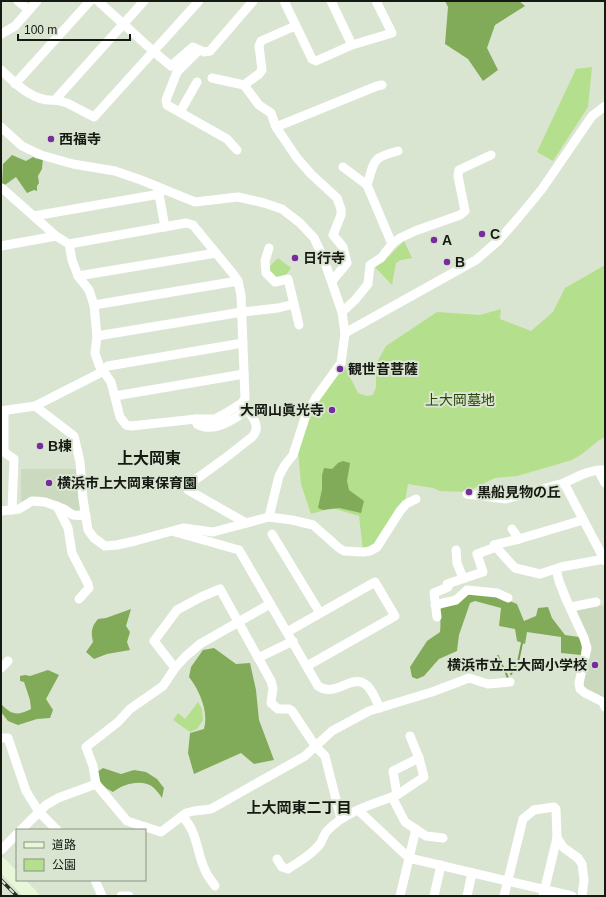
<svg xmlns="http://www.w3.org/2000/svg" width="606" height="897" font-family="Arial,'Noto Sans JP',sans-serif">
<rect width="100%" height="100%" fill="#dae5d1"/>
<g fill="#cbdabf">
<polygon points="21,469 76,469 80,509 75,511 56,501 38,496 30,497 22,502 21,500"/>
<polygon points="605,605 605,701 583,688 581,685 590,646 576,613 578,610"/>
</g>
<g fill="#b4df8c">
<polygon points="592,67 588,107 553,161 537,152 576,69"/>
<polygon points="404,241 412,258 401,260 396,263 392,285 375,267 376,265 389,256"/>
<polygon points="278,258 291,268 286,275 277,278 269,270 269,267"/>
<polygon points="605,265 605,437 598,441 582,454 572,460 517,476 495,478 466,492 440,491 433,488 408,484 405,501 372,547 363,550 359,516 332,508 311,514 301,484 298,451 307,419 338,370 341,370 345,367 358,393 367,396 373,395 376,387 376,364 386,346 437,312 480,315 501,309 500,319 531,331 553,312 565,288"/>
<polygon points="198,702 202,709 203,720 197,729 190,732 173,720 178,713 185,719"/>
</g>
<g fill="#81ab58">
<polygon points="445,1 519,1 525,6 495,25 487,48 498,70 483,81 468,59 445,44 448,7"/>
<polygon points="12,155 26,161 33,157 37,159 39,157 43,158 42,169 38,176 39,183 37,186 37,191 34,190 27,193 16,177 2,187 3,164"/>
<polygon points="343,461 350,463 347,481 349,490 364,501 361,513 339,508 323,510 318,508 322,489 322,475 324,468 332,469 338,463"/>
<path d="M467,593L495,595L517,604L524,621L536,616L538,608L548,607L552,618L565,635L579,637L582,644L581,655L561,653V637L527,632L525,644L517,641L515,629L499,626L501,608L475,601L470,603L459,635L457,651L439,659L424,676L417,679L412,677L410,667L427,641L440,632C441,624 440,617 440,609Z"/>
<path d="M131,609L126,626L130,632L127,642L130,650L107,654L94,659L86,652L93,642C91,632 91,627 98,619L106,618Z"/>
<path d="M214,648L236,664L250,663L256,690L259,720L274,760L254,764L241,753L194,774L188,753L190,733L204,729C209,711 199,690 189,677L191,667L203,650Z"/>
<path d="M48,670L59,675L46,699L53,710L50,718L37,719L18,725L8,721L1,712V704C12,715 17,716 31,709L30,700L24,682L20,681V676L25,675L30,676Z"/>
<path d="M103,768L121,774L134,770L146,772L157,779L164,788L162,798C160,795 157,791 154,788C143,778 123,784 113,792C104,788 98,781 97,772Z"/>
</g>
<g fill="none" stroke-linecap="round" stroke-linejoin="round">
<g stroke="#76a04e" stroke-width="2">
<path d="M498,656C500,664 506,670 508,679"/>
<polyline points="511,674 518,662 522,643"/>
</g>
<g stroke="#fff" stroke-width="9">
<polyline points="18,1 29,10"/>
<polyline points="98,1 153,51 171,66 193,47 204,52 210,51 253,1"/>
<polyline points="284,1 312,59 316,61 352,45 392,33 376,1"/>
<polyline points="331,1 352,45"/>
<polyline points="295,26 261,41 259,46 262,70 259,74 244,85 259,105 271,113 276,127 297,158 311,174 337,198 341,209 341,215 333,235 343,247 347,263 332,281"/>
<polyline points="1,34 15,26 37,1"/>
<polyline points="199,50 177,72 166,100 167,105 227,139 237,150"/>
<path d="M1,70C16,84 33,102 55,100L144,1"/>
<polyline points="212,78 244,85"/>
<polyline points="15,84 90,1"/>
<polyline points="55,100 67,103 94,117 199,1"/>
<polyline points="180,112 197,82"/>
<polyline points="1,127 22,146 41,155 73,164 115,171 141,180 195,202 238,197 264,203 282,209 300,223 314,238 323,257 342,312 345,333 341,363 315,399 305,418 293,455 285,465 279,476 269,517"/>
<polyline points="276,127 377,86 382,85"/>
<polyline points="343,167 367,185 392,244"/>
<path d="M367,185C375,160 371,158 398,151"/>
<polyline points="2,188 56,236 69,244 186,223 193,225 234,275 238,281 241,295 245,398 242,403 226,413 215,419 196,419 131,426 126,425 120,417 111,382 99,365 95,353 97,336 94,305 89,290 78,276 72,260 69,244"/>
<polyline points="158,189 165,227"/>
<polyline points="34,216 160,194"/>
<polyline points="1,246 56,236"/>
<polyline points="78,276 216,253"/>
<polyline points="294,304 299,325"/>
<polyline points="94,305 238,281"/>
<polyline points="342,312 355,300 368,284 370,265 381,258 392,244 400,238 415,231 460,215 465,211 458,176 459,170 491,155"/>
<polyline points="345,333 476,260 498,241 519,217 542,189 592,116 605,106"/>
<polyline points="97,336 242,312 278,308 294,304 288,279 275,282 266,273 265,261 269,248"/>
<polyline points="115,396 244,374"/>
<polyline points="35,406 74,436 80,462 83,499 88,530 94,538 105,546 117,545 135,541 183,528 213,532 269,517 292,520 313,525 339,548 344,551 363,552 370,551 377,547 400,511 406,504 416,499"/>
<polyline points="1,411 35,406 98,374 108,366 243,343"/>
<polyline points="4,411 4,452 14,459 12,510"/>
<path d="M196,419L197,424C214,434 234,419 248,410C254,419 261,428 252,437L224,459L188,485V490L246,523"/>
<polyline points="598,470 605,483"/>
<path d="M605,470C590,469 577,477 564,483L605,561"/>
<polyline points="467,494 506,499 564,483"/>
<polyline points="57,506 68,528 72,553 88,584 89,588 79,599"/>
<polyline points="1,511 19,509 32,501 45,502 64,509 73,515 86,516"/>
<polyline points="583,520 519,539 494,545 515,568 540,574 561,567 604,559"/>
<polyline points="512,529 519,539"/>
<path d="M175,532L239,550L318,686C335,698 351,674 365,684C372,688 376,701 380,708"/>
<polyline points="272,534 320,613"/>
<polyline points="456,550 457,563 463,578"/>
<polyline points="556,569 559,581 566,599 584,638 587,648 579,683 580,689 585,693 603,702 605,707"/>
<polyline points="435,605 456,600 467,590 497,593 508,598"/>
<polyline points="571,607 596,602"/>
<polyline points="437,617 434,593 448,587 447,584 483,572 477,554 496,547"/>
<polyline points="287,632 375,582 395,616 307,666"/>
<polyline points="258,658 293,641"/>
<polyline points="1,668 8,661"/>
<polyline points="175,668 154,641 177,610 201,597 220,589 271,681 273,688 271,703 278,709 289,709 292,711 316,747 325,756 341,819"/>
<polyline points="410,736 419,758"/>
<polyline points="1,738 8,738 26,791 39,812 57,830"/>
<polyline points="96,784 93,766 86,747 118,722 130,709 163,686 175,668 185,657 200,644 270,604"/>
<polyline points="392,797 397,795 393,771 419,758 424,777 397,795"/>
<polyline points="358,810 409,858 572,896"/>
<path d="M182,816C198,832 196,851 205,870C207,876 212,881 215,886"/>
<polyline points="21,830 46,805 58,798 96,784 127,821 161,832 186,813 194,811 211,809 305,756 332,731 369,711 432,692 469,678 488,684 510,682"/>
<polyline points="557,838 564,848 578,858 582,864 584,880 582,896"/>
<polyline points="1,850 17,834"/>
<path d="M277,859L282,867L288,869C298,862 312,855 320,844C323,840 323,835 327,831C344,813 369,805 392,797L405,822L426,836L443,838"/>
<polyline points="95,880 102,896"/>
<polyline points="121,896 129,896"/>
<polyline points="400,896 416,829"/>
<polyline points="434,896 441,865"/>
<polyline points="467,896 472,873"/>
<polyline points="504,896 523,819 534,810 554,807 556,809 557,838 543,896"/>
</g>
<polyline stroke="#e7f7d7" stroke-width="13" points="1,864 32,896"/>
<g stroke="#2b3027" stroke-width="3.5">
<polyline id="rail" points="1,880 17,896"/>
</g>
<use href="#rail" stroke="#dae5d1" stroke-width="2" stroke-dasharray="6" stroke-linecap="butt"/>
</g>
<g fill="#762b9e" stroke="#dae5d1" stroke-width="1.5">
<circle cx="51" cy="139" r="4"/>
<circle cx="482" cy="234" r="4"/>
<circle cx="434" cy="240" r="4"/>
<circle cx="295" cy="258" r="4"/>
<circle cx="447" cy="262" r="4"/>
<circle cx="340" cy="369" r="4"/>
<circle cx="332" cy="410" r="4"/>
<circle cx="40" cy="446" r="4"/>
<circle cx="49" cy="483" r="4"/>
<circle cx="469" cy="492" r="4"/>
<circle cx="595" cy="665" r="4"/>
</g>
<g text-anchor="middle" stroke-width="4" stroke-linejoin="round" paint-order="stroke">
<g font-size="14" font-weight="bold" fill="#151912" stroke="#dae5d1" text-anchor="start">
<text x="59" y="144">西福寺</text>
<text x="490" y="239">C</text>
<text x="442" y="245">A</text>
<text x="303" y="263">日行寺</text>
<text x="455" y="267">B</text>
<text x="348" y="374">観世音菩薩</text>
<text x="324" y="415" text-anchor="end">大岡山眞光寺</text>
<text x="48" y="451">B棟</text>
<text x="57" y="488">横浜市上大岡東保育園</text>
<text x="477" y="497">黒船見物の丘</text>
<text x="587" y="670" text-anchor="end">横浜市立上大岡小学校</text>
</g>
<g font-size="14" fill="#2c470b" stroke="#dae5d1">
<text x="460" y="405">上大岡墓地</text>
</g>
<g font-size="15" font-weight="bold" fill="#151912" stroke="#dae5d1">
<text x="299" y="813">上大岡東二丁目</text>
</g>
<g font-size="16" font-weight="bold" fill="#151912" stroke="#dae5d1">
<text x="149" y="464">上大岡東</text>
</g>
</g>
<rect width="606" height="897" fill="none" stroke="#151912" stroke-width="4"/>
<rect x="16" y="829" width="130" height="52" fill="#dae5d1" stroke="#8b9385"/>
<rect x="24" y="842" width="20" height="6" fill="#e7f7d7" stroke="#8b9385"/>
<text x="52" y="849" font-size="12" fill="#151912">道路</text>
<rect x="24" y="859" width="20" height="12" fill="#b4df8c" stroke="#8b9385"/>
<text x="52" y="869" font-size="12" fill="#151912">公園</text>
<path d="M18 34v6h112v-6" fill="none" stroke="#151912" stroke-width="2"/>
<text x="24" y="34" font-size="12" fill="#151912" stroke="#dae5d1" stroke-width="3" paint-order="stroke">100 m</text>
</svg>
